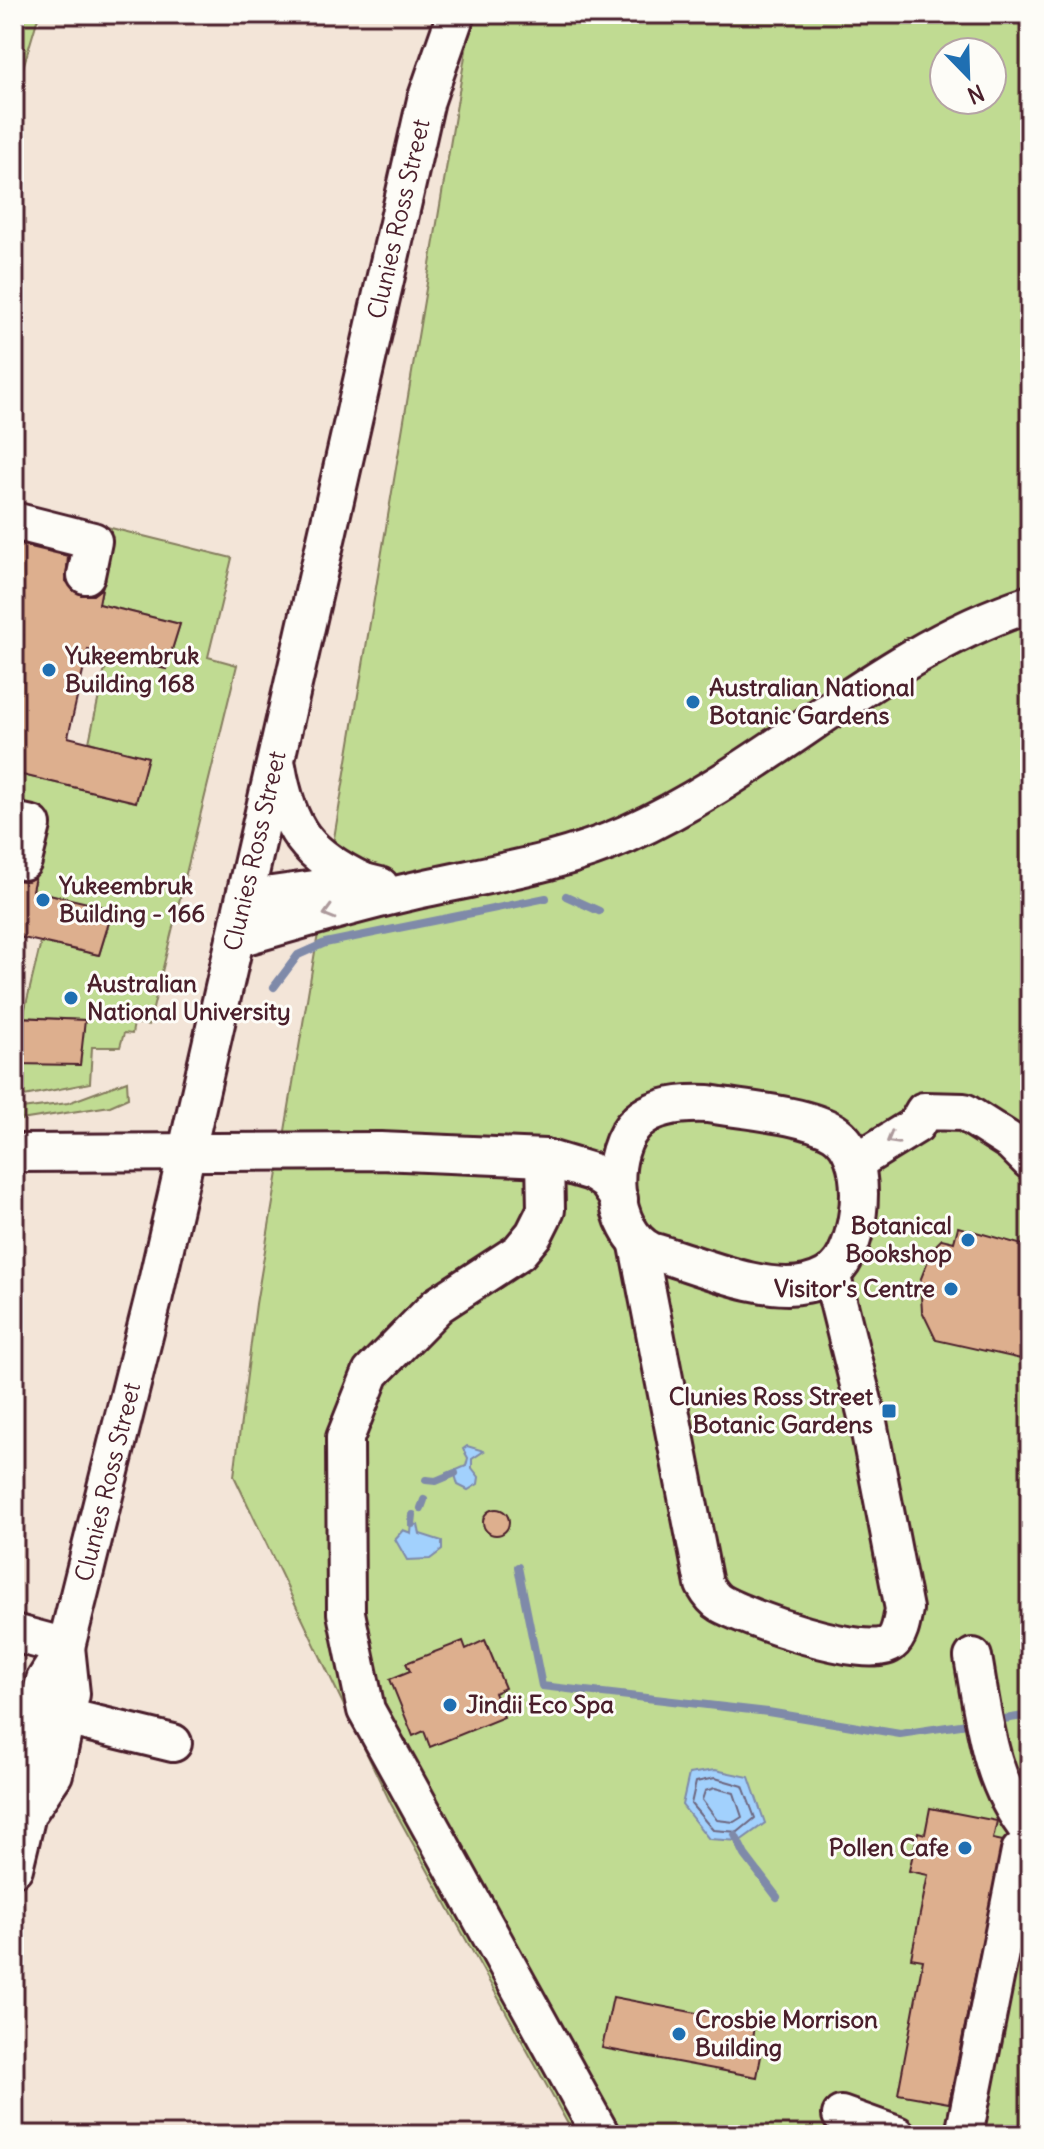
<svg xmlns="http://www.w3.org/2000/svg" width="1044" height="2149" font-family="Delius,sans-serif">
<rect width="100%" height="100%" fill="#f3e5d8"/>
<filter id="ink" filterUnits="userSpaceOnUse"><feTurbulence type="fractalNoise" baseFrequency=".0125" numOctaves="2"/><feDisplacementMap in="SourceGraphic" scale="16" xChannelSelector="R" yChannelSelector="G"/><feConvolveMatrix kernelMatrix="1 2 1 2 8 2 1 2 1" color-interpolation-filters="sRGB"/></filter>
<g filter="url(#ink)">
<g fill="#c0db92" stroke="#857d5e" stroke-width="2" fill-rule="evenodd">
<polygon points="14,14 39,14 22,71 14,82"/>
<path d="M477,14H1030V2135H574L391,1804L234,1476L256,1304L468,38ZM944,52H992V100H944Z"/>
<polygon points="107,527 232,558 208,657 237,665 149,1025 134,1023 132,1034 124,1033 120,1047 92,1047 90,1083 14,1098 14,1064 80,1064 84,1020 23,1017 41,942 99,955 113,910 32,890 39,865 14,812 14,773 136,802 147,757 89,742 108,655 166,669 180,624 99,604 104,580 98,578 111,542 105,532"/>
<polygon points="127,1081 128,1098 110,1106 14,1121 14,1110 68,1103"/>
</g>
<g fill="#a2d1fd" stroke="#7f8aa9" stroke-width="2">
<polygon points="467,1446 484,1451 472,1459 472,1468 479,1477 478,1484 468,1490 458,1485 454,1471 466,1466 468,1458 463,1449"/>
<polygon points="412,1524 418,1525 420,1534 442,1541 442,1550 430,1559 407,1560 395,1539 403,1530 411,1533"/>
<polygon points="715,1770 749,1777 765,1823 740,1841 709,1839 682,1805 689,1774"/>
</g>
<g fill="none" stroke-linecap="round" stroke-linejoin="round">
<g stroke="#6d667f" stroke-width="2">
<polygon points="715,1778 743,1786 755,1818 738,1832 713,1830 691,1804 696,1782"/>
<polygon points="715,1788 734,1793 742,1817 734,1822 717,1820 702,1800 705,1791"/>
</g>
<g stroke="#7f8aa9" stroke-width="8">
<polyline points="566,896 599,911"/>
<polyline points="274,987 298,955 325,943 546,898"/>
<polyline points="426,1480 436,1481 455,1473"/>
<polyline points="421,1508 424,1500"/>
<polyline points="412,1524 413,1515"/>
<polyline points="518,1567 542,1686 768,1712 900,1734 974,1723"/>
<polyline points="991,1721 1030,1715"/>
<polyline points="735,1835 745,1855 777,1897"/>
</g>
</g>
<g fill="#ddaf8e" stroke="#4a1f2b" stroke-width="2">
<polygon points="14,543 68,556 66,581 81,595 93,595 102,588 99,604 180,624 166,669 88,650 68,737 148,757 136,802 14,773 14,671 23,635 14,633"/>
<polygon points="35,877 32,890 113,909 99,955 14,936 14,879 28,881"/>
<polygon points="14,1017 85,1020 80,1065 14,1064"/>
<polygon points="958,1227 1030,1247 1030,1361 936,1340 922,1311 920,1281 933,1248 942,1239 954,1242"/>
<circle cx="496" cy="1522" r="13"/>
<polygon points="485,1640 505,1688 494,1693 504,1717 430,1747 424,1731 413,1736 390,1679 410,1671 406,1663 463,1641 466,1649"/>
<polygon points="930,1808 997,1821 993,1839 1003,1841 949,2103 898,2094 923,1960 911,1958 928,1875 909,1871 918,1832 925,1834"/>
<polygon points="613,1997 754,2024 751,2049 762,2051 757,2077 602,2048"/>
</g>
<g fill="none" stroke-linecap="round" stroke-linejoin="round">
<g stroke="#4a1f2b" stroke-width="42">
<g id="minor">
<polyline points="14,521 93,541 86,575"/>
<path d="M277,766C288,830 306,854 364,882"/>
<polyline points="14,821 32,825 23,861"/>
<polyline points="245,899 364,882 380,886"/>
<path d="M235,939C291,923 348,906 404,893C479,875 556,866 627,834C769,770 881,652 1030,604"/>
<path d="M708,1104C742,1110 805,1114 834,1132C870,1155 862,1230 842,1262C834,1274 820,1281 806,1284C762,1294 695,1263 651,1251C610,1232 605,1151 638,1121C656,1105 685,1103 708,1104Z"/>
<polyline points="14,1153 380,1151 545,1158 592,1172 607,1182 619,1199"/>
<polyline points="545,1158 546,1210 534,1234 519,1252 438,1305 371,1373 345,1438 346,1613 366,1710 601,2135"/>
<polyline points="856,1162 916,1125 924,1111 964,1112 1011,1142 1030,1161"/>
<path d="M638,1245L704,1584C708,1591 713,1599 720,1603C743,1617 869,1662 891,1643C900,1636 902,1620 904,1609L867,1417L831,1273"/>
<polyline points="14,1633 66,1647"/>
<path d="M973,1657C984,1719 989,1782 1030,1832"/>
<polyline points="66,1717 173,1743"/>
<polyline points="27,1814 54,1774 71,1694 66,1647"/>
<polyline points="14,1868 27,1814 25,1769 45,1680 66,1647 153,1300 426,100 456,14"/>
<polyline points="841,2115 897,2135"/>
<polyline points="964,2135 1020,1851 1030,1843"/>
</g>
</g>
<use href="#minor" stroke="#fdfcf7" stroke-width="36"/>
</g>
<defs><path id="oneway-chevron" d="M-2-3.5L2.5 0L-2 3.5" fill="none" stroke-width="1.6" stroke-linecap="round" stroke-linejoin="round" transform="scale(2)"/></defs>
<g stroke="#ac999b">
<use href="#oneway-chevron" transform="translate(329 913) rotate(164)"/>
<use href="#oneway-chevron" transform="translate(892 1139) rotate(150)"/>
</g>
</g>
<g fill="#1f6fb2" stroke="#fdfcf7" stroke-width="3">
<circle cx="49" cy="670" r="8"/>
<circle cx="693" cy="702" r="8"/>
<circle cx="43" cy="900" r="8"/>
<circle cx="71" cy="998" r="8"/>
<circle cx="968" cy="1240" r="8"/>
<circle cx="951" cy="1289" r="8"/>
<rect x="881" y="1403" width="16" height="16" rx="4"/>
<circle cx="450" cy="1705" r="8"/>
<circle cx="965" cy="1848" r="8"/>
<circle cx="679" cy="2034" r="8"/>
</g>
<g text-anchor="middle" stroke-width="6" stroke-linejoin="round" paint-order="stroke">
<g font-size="24" fill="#4a1f2b" stroke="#fdfcf7">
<text transform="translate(399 219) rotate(-77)" y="8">Clunies Ross Street</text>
<text transform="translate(255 851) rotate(-77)" y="8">Clunies Ross Street</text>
<text transform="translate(108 1482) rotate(-76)" y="8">Clunies Ross Street</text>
</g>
<g font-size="24" font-weight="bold" fill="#4a1f2b" stroke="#fdfcf7" text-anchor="start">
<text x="65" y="664">Yukeembruk<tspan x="65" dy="28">Building 168</tspan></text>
<text x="709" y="696">Australian National<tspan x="709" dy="28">Botanic Gardens</tspan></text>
<text x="59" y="894">Yukeembruk<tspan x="59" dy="28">Building - 166</tspan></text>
<text x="87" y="992">Australian<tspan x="87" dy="28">National University</tspan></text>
<text x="952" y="1234" text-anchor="end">Botanical<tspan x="952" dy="28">Bookshop</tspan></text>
<text x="935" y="1297" text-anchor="end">Visitor's Centre</text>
<text x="873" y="1405" text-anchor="end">Clunies Ross Street<tspan x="873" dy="28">Botanic Gardens</tspan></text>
<text x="466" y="1713">Jindii Eco Spa</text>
<text x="949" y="1856" text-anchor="end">Pollen Cafe</text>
<text x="695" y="2028">Crosbie Morrison<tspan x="695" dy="28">Building</tspan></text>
</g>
</g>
<rect width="1044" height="2149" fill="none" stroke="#fdfcf7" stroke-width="48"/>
<rect x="24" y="24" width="996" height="2101" fill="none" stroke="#4a1f2b" stroke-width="3" filter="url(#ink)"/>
<g transform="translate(968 76) rotate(157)"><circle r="38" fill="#fdfcf7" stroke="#b5a4a5" stroke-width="2"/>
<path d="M0-6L14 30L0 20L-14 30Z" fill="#1f6fb2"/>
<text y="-12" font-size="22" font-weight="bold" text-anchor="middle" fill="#4a1f2b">N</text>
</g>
</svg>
